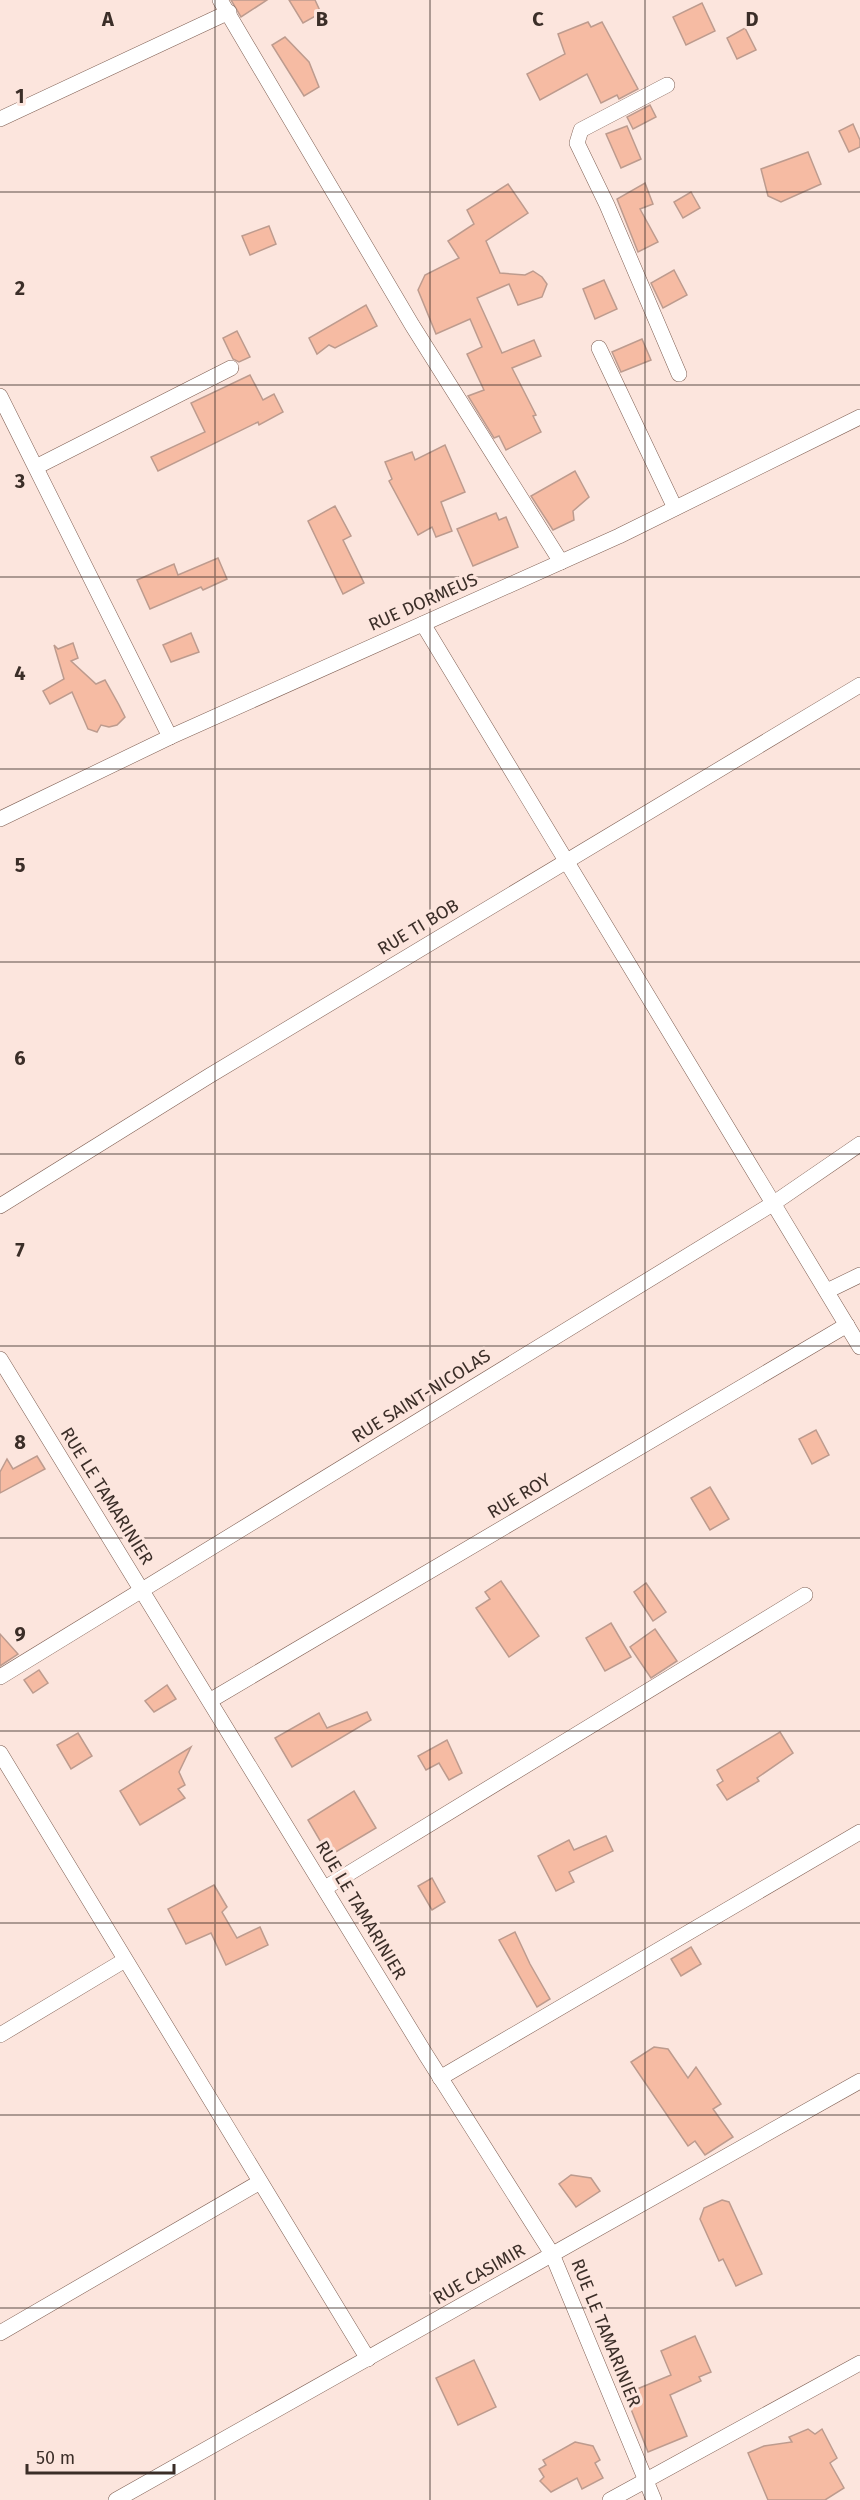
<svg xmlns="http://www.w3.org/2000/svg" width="860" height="2500" font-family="'Fira Sans',sans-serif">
<rect width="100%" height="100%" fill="#fce5dd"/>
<g fill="#f6bba3" stroke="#bd9b8e" stroke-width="1.5">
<polygon points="231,0 267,0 241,17"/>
<polygon points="289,0 315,0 321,13 303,23"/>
<polygon points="702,3 715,31 686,45 673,17"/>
<polygon points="588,22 591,27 602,22 638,89 619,99 617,95 601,103 587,74 540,100 527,74 565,54 558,34"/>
<polygon points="745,28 756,50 737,59 727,38"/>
<polygon points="285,37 309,62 319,87 304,96 272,45"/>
<polygon points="650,105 656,117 633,129 627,117"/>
<polygon points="853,124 860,140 860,147 849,152 839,131"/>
<polygon points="627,126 641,159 621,168 606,134"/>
<polygon points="808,152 821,184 781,202 768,196 761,169"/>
<polygon points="645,183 653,204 640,209 658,242 638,252 617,199"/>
<polygon points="508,184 528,213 486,241 500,273 525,275 533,271 542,277 547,284 542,297 518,305 509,284 477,298 502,353 534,340 541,356 512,368 536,415 533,416 541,432 506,450 499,436 494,438 468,396 484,390 467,354 482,347 470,319 436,334 418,290 425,275 459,258 448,241 474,224 467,210"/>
<polygon points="691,192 700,208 683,218 674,202"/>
<polygon points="269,226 276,244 250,255 242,236"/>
<polygon points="674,270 687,295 663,308 651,283"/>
<polygon points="604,280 617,309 595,319 583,289"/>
<polygon points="366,305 377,326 335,348 329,345 317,354 309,338"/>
<polygon points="237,331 250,357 239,362 233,359 223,338"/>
<polygon points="642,339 651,360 621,372 612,352"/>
<polygon points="250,375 263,400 274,394 283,412 259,425 258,422 158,471 151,457 205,432 191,403"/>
<polygon points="445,445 465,492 441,502 452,531 436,537 432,527 418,535 389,481 392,479 385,462 412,452 415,460"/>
<polygon points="575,471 589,497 573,511 574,520 553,530 531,496"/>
<polygon points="335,506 351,536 343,540 364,583 343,594 308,521"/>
<polygon points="496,513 499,520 506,517 518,547 473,566 457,529"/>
<polygon points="218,558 227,579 203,590 201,587 150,609 137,580 174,564 178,575"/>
<polygon points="191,633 199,652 171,662 163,645"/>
<polygon points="73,643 78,658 71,661 96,684 105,680 119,705 125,717 117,725 109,727 101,725 97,732 88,729 72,692 50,704 43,691 64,679 54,645 58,649"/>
<polygon points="816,1430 829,1455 812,1464 799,1439"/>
<polygon points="37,1456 45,1469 0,1493 0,1472 7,1459 13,1469"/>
<polygon points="710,1487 729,1519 710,1530 691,1498"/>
<polygon points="501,1581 539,1636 509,1657 476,1608 490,1599 485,1592"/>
<polygon points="646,1583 666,1612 653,1621 634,1592"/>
<polygon points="611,1623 631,1657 605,1671 586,1638"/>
<polygon points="655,1629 677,1661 651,1678 630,1647"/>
<polygon points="0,1634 18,1654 0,1666"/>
<polygon points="39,1670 48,1683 33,1693 24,1680"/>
<polygon points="167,1685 176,1699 154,1712 145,1701"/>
<polygon points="367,1712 371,1720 292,1767 275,1738 319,1713 327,1728"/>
<polygon points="780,1732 793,1753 757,1778 759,1781 727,1800 717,1785 723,1781 717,1770"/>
<polygon points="78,1733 92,1756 71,1769 57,1745"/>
<polygon points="447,1740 462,1773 449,1780 439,1763 426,1770 418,1756"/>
<polygon points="191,1747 179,1772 185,1785 178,1789 185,1798 140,1825 120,1791"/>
<polygon points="354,1791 376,1828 329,1856 308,1820"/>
<polygon points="606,1836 613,1851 569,1872 574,1882 556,1891 538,1856 569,1840 574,1850"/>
<polygon points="432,1878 445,1902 432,1910 418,1886"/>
<polygon points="214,1885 227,1907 222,1912 237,1938 260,1927 268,1945 226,1965 211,1933 186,1944 168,1909"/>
<polygon points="515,1932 530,1964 550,1999 537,2007 499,1940"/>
<polygon points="691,1947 701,1964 681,1976 671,1959"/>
<polygon points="654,2047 668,2049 688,2078 696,2067 721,2104 713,2109 733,2137 705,2155 695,2141 688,2146 631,2062"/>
<polygon points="571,2175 591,2178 600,2191 576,2207 559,2184"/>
<polygon points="722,2200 729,2202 762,2274 736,2286 723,2259 719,2261 700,2219 704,2208"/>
<polygon points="695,2336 711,2372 699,2377 701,2381 670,2395 687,2436 648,2452 625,2394 671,2375 661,2351"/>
<polygon points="474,2360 496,2407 458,2425 436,2378"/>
<polygon points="808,2429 815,2434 822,2429 837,2458 830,2463 844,2488 825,2500 768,2500 748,2453 764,2446 792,2442 789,2437"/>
<polygon points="575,2442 593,2446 600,2460 595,2463 603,2478 582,2489 577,2478 551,2492 540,2481 544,2477 539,2469 546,2465 543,2460"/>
</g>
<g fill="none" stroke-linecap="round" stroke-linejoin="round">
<g stroke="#7f5f53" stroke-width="16">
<g id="street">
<polyline points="220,0 412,325 561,562"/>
<polyline points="667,85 581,130 577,143 607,205 679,374"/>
<polyline points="0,119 229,12"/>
<polyline points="599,348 675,508"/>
<polyline points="0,396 170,737"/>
<polyline points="36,467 231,368"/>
<polyline points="423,624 860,1347"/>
<polyline points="0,819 170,737 619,536 860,417"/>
<polyline points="0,1206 209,1076 860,685"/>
<polyline points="827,1291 860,1275"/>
<polyline points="0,1359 426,2055 552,2254 654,2500"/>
<polyline points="0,1677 774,1203 860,1144"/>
<polyline points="211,1700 847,1325"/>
<polyline points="0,1753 368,2359"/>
<polyline points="325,1888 805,1595"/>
<polyline points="0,2035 125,1960"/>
<polyline points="440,2078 860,1832"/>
<polyline points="0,2333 260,2182"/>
<polyline points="116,2500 860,2081"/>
<polyline points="610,2500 860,2363"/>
</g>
</g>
<use href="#street" stroke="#fff" stroke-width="15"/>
</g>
<path fill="none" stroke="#3b2e28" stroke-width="1.5" stroke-opacity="0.55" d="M215,0V2500M430,0V2500M645,0V2500M0,192H860M0,385H860M0,577H860M0,769H860M0,962H860M0,1154H860M0,1346H860M0,1538H860M0,1731H860M0,1923H860M0,2115H860M0,2308H860"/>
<g text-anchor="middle" stroke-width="6" stroke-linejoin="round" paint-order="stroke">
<g font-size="18" fill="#3b2e28" stroke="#fce5dd">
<text transform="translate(423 602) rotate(-24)" y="6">RUE DORMEUS</text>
<text transform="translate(418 927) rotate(-31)" y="6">RUE TI BOB</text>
<text transform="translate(421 1396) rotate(-32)" y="6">RUE SAINT-NICOLAS</text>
<text transform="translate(107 1496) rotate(58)" y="6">RUE LE TAMARINIER</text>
<text transform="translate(519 1496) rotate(-31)" y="6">RUE ROY</text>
<text transform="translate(361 1910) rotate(59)" y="6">RUE LE TAMARINIER</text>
<text transform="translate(479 2274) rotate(-30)" y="6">RUE CASIMIR</text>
<text transform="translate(606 2333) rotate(68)" y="6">RUE LE TAMARINIER</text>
</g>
</g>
<g font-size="20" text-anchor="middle" font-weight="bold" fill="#3b2e28" stroke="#fce5dd" stroke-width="6" stroke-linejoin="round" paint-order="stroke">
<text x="108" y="26">A</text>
<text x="322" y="26">B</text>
<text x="538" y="26">C</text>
<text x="752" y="26">D</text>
<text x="20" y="103">1</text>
<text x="20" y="295">2</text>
<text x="20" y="488">3</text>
<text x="20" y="680">4</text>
<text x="20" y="872">5</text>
<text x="20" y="1065">6</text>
<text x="20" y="1257">7</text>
<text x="20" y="1449">8</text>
<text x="20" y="1641">9</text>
</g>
<path d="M27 2464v9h147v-9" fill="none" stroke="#3b2e28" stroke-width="3"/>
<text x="36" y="2464" font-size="18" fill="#3b2e28" stroke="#fce5dd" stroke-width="4.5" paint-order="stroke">50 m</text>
</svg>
